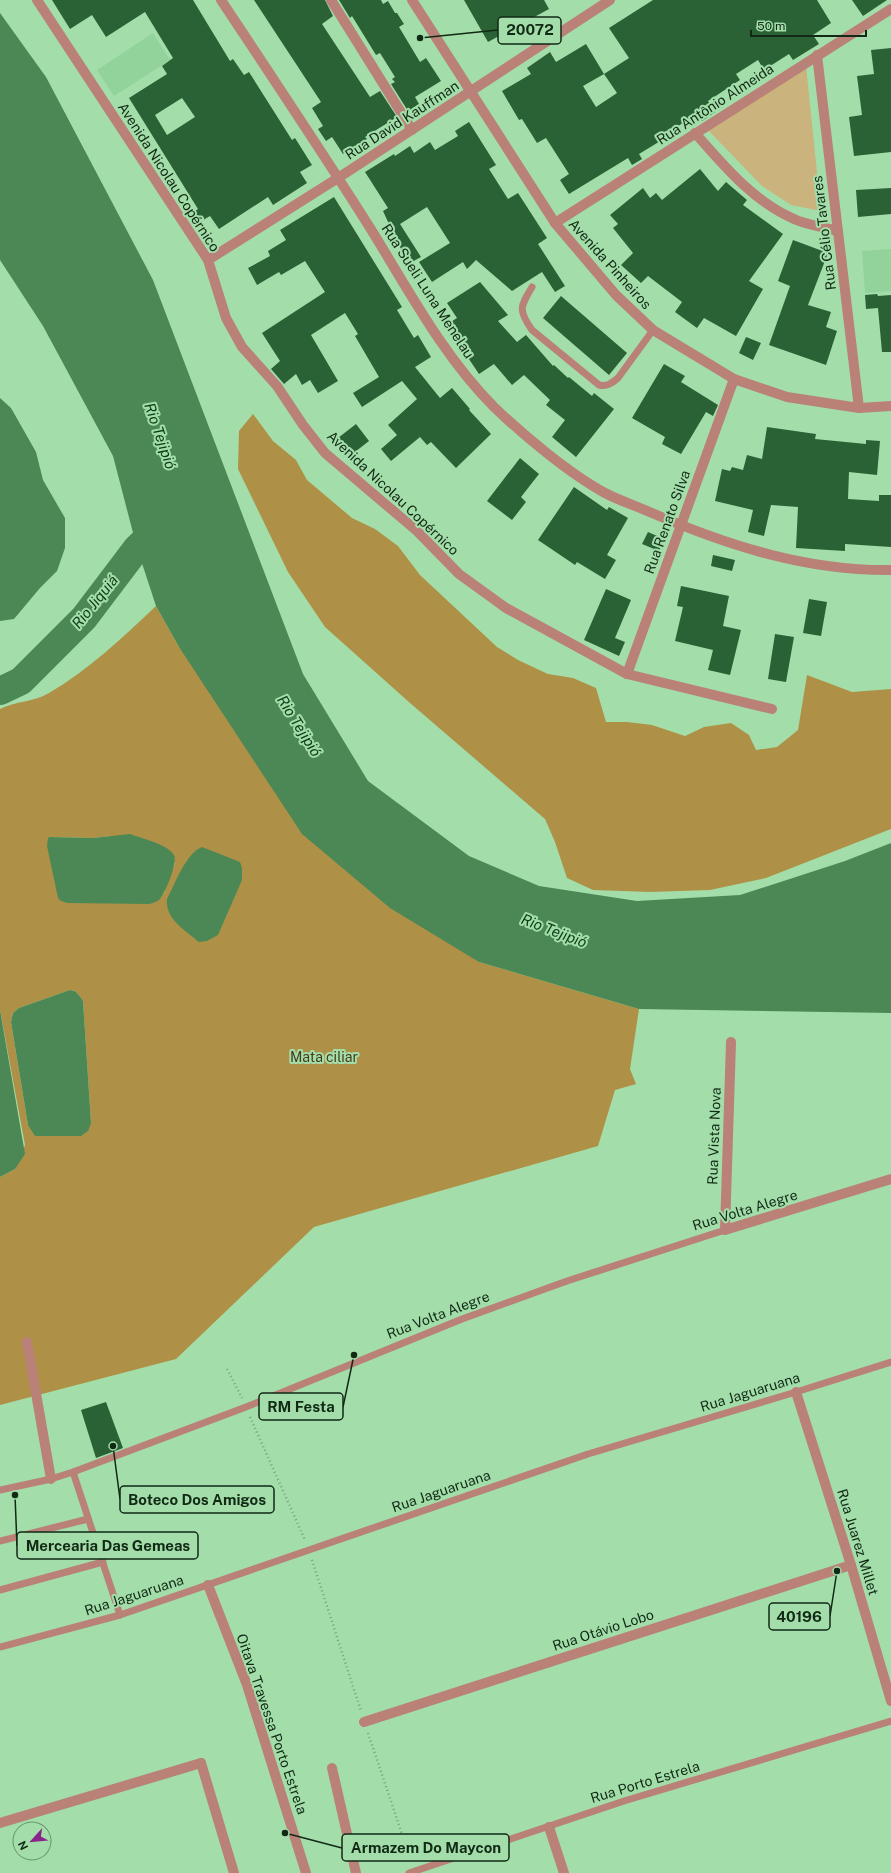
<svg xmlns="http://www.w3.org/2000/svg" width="891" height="1873" font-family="'Public Sans',sans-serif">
<rect width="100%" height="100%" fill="#a3deaa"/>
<g fill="#91d39a">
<polygon points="153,33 170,60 114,96 97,70"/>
<polygon points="891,249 891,291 865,293 862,251"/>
</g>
<polygon fill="#cab37c" points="806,66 821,211 791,205 762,186 706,128"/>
<g fill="#ae9146" fill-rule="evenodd">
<polygon points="253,414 273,441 296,460 307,480 352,518 375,529 398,546 420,575 497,647 518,660 548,674 573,678 596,688 606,722 627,722 652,725 685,736 704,727 731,723 749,735 756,750 777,747 798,730 807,675 852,692 891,689 891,829 766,878 710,890 650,892 593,890 567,878 555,842 545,819 410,703 325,627 288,572 238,469 239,431"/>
<path d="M156,606L179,647L479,962L639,1009L630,1069L636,1084L615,1090L598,1146L314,1227L176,1359L0,1405V1177L15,1169L25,1145L0,1010V709C15,701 34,702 49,693C90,669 122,638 156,606ZM113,836L175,863L164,893L160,898L50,837L93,838ZM70,990C77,991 79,995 83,1001L91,1123L28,1125L11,1022L13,1013L19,1008Z"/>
</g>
<g fill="#4b8855">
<polygon points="0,13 46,77 153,280 303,674 368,781 469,856 539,886 637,901 740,895 845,861 891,843 891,1013 639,1009 479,962 390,908 302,834 179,647 156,606 137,548 113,456 43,326 0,260"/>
<polygon points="0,398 11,408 36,452 43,480 65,518 65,548 57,571 40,588 14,619 0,621"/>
<path d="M130,834C141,838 169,845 174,855C178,863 165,893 160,899C157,902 153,903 149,904L67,903L61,901L58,898L47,846L48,838L50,837L93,838Z"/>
<path d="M202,847L240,862L242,868V880L218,935L207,941L199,942C185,930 165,919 167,899C175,884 186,853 202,847Z"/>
<path d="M70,990C77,991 79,995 83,1001L91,1123L88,1131L81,1136H35L28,1125L11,1022L13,1013L19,1008Z"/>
<polygon points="0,1010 25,1154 15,1169 0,1177"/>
</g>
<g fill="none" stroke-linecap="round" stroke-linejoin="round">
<polyline stroke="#4b8855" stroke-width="28" points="0,691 21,681 84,618 137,548 165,521"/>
</g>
<g fill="#2a6235" fill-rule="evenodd">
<path d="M52,0H193L230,61L233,59L244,75L249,72L292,140L295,138L312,165L300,172L307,183L273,205L268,197L219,229L210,216L198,223L192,213L198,209L129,98L167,74L162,66L173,58L145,12L106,37L92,15L70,29ZM182,98L195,117L167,135L155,115Z"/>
<polygon points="254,0 325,0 333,16 322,24 370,97 380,91 397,117 365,137 367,139 343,154 332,137 326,141 318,129 323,126 312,108 321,102"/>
<polygon points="339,0 381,0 383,4 388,1 395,13 397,13 404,24 399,27 420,62 426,58 441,81 415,97 419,104 408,111 391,84 395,82 392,79 395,77 380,53 376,55 352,16 350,18"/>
<polygon points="464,0 544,0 549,9 488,42"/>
<path d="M653,0H817L831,23L813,35L819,44L793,60L789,54L764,70L758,60L736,74L740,80L708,101L715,112L702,121L697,114L661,137L662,140L639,154L642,159L632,165L628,158L569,194L560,180L569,174L546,138L537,143L522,119L519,120L502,91L531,74L527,68L550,52L556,62L586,44L604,74L629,58L609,28ZM604,74L617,93L596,107L583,86Z"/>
<polygon points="852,0 887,0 863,16"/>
<polygon points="891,48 891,152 854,156 849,117 862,115 857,76 874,74 871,50"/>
<polygon points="469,122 496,165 489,169 508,199 518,193 547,238 538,244 565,286 555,292 542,272 512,291 476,260 467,269 463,262 432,282 419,262 450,243 427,207 400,224 421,257 408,264 395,236 390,239 384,228 389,224 383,211 388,208 365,172 394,154 395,156 410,146 414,153 430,142 435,150 458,136 455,131"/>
<polygon points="700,169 718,191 726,182 747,200 743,205 783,234 749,281 763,289 736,336 704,318 697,328 675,312 682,302 648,276 641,283 621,265 633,253 613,228 618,224 610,215 643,188 650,198 656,193 662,200"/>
<polygon points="891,188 891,214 858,217 856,190"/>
<polygon points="334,197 402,307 397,310 414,338 418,335 431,357 415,367 440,398 452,388 470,409 469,410 491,434 456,468 431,442 427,445 420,437 391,461 381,449 397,435 388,425 417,399 402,381 362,407 353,393 379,377 355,336 358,334 345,313 311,335 338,381 318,393 310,380 302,385 296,374 284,384 271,369 280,361 262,333 325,292 305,261 281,275 279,272 257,285 248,268 270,256 268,251 286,240 280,230"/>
<polygon points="793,240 828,253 808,305 831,312 826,327 837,331 826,365 769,345 790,286 778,281"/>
<polygon points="480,282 508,315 498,321 517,342 526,335 553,366 554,365 568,378 569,377 592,396 594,393 614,409 576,457 552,437 565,420 546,405 550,400 524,375 512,385 494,364 479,374 446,325 457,318 447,303"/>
<polygon points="877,294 878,296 891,295 891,352 882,352 878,308 866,309 865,295"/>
<polygon points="561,296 627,353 609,375 543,318"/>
<polygon points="746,337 761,343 753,360 739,353"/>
<polygon points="664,364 685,376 681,382 718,405 713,416 706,412 681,454 662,444 665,437 632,418"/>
<polygon points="356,424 369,441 351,455 338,438"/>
<polygon points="767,427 816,434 815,439 866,444 866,440 880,441 877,475 849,472 848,499 879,501 879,495 891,495 891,547 845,544 845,551 796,548 798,507 771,505 764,536 748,532 753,510 715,501 722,469 730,471 732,467 743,470 747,455 762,459"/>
<polygon points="520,458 539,474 521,497 526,502 512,520 487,501"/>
<polygon points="574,487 607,510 609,507 628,518 607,555 616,560 605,579 577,562 575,565 538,540"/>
<polygon points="648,532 664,539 659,551 642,544"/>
<polygon points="713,555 735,560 732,571 711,566"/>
<polygon points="681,586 729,596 723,626 741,630 730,675 708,670 713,650 675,641 683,607 677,606"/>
<polygon points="606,589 631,600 615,638 625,642 619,656 584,640"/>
<polygon points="809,599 827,602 821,636 803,633"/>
<polygon points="775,634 794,637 786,682 768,679"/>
<polygon points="106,1402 123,1448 96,1458 81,1410"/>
</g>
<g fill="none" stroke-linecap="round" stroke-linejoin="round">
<g stroke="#74a47a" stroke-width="2.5" stroke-dasharray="1 3" stroke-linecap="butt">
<polyline points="227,1369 242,1398"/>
<polyline points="250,1417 305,1540"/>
<polyline points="312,1560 361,1711"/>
<polyline points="368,1733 411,1861"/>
</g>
<g stroke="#ba8179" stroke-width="7">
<path d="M532,287C520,307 518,310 532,330L599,385C607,387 612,383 618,378L653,330"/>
<polyline points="73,1472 120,1615"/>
<polyline points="0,1490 51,1479 73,1472 246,1407 462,1319 567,1281 725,1230"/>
<polyline points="0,1541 88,1519"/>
<polyline points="0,1590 103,1562"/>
<polyline points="0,1647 120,1615 588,1454 796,1392 891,1362"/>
<polyline points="409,1873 624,1801 891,1721"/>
</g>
<g stroke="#ba8179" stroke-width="10">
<polyline points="27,1342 51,1479"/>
<polyline points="0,1823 201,1763"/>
</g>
<g stroke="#ba8179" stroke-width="10">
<polyline points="37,0 208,260 226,318 242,347 277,386 303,425 325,453 417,531 459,574 506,608 627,674 772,709"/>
<path d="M221,0C272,77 323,153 372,231C409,291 444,357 494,407C523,435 570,474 605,493C620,501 637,506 652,513C729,546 807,571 891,570"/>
<polyline points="331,0 412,130"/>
<polyline points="817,55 859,408"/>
<path d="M695,133C724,166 753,201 794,219C807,225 824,227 838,231"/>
<polyline points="555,223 891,9"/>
<polyline points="208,260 338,178 610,0"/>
<polyline points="627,674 734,379"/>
<polyline points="731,1042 725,1230 891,1179"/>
<polyline points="796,1392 851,1565 891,1701"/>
<polyline points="208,1585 247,1685 306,1873"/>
<polyline points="364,1722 851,1565"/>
<polyline points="201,1763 234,1873"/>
<polyline points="332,1768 356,1873"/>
<polyline points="549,1827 564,1873"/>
</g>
<polyline stroke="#ba8179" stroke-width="10" points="412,0 555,223 616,295 653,330 734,379 787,397 859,408 891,406"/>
</g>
<g text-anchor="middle" stroke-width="4" stroke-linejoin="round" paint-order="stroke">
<g font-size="14" fill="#112915" stroke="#a3deaa">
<text transform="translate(715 104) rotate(-33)" y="5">Rua Antônio Almeida</text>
<text transform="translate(402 120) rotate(-33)" y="5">Rua David Kauffman</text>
<text transform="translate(169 177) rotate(57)" y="5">Avenida Nicolau Copérnico</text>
<text transform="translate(824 233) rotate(-97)" y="5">Rua Célio Tavares</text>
<text transform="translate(610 264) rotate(48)" y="5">Avenida Pinheiros</text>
<text transform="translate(428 291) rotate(57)" y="5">Rua Sueli Luna Menelau</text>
<text transform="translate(393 493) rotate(43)" y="5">Avenida Nicolau Copérnico</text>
<text transform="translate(667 522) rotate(-70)" y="5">Rua Renato Silva</text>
<text transform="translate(714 1136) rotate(-88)" y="5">Rua Vista Nova</text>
<text transform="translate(745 1210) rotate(-17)" y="5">Rua Volta Alegre</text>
<text transform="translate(438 1315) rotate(-21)" y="5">Rua Volta Alegre</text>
<text transform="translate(750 1392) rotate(-17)" y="5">Rua Jaguaruana</text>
<text transform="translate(441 1491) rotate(-19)" y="5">Rua Jaguaruana</text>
<text transform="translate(858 1542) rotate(73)" y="5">Rua Juarez Millet</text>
<text transform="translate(134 1595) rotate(-18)" y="5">Rua Jaguaruana</text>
<text transform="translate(603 1630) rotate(-18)" y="5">Rua Otávio Lobo</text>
<text transform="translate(272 1724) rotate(71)" y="5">Oitava Travessa Porto Estrela</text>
<text transform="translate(645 1782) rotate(-17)" y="5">Rua Porto Estrela</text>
</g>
<g font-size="14" fill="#483b1a" stroke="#a3deaa">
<text x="324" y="1062">Mata ciliar</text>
</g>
<g font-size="15" font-style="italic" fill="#0d3c19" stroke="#a3deaa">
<text transform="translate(160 436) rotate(71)" y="5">Rio Tejipió</text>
<text transform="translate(95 602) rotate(-51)" y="5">Rio Jiquiá</text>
<text transform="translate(299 726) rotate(58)" y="5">Rio Tejipió</text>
<text transform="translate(554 931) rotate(21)" y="5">Rio Tejipió</text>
</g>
</g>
<path fill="none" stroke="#112915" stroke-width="1.5" d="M420 38L498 30M354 1355L343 1407M113 1446L120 1499M15 1495L17 1546M837 1571L830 1616M285 1833L342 1848"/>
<g fill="#112915" stroke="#a3deaa" stroke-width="1.5">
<circle cx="420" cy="38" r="4"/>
<circle cx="354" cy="1355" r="4"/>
<circle cx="113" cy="1446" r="4"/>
<circle cx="15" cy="1495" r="4"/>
<circle cx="837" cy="1571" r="4"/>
<circle cx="285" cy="1833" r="4"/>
</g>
<g fill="#a3deaa" stroke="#112915" stroke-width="1.5">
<rect x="498" y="17" width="63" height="27" rx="4"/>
<rect x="259" y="1393" width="84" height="27" rx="4"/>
<rect x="120" y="1486" width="154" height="27" rx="4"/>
<rect x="17" y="1532" width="181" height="27" rx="4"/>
<rect x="769" y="1603" width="61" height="27" rx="4"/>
<rect x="342" y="1834" width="167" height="27" rx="4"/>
</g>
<g font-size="15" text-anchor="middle" font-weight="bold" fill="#112915">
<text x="530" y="35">20072</text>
<text x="301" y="1412">RM Festa</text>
<text x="197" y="1505">Boteco Dos Amigos</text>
<text x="108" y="1551">Mercearia Das Gemeas</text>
<text x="799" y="1622">40196</text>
<text x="426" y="1853">Armazem Do Maycon</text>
</g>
<g transform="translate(32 1841) rotate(243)"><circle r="19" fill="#a3deaa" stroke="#69966e"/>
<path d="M0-3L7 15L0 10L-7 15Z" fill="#8a248a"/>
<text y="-6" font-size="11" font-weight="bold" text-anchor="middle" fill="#112915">N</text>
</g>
<path d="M751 30v6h115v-6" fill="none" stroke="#112915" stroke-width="2"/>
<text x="757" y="30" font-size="12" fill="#112915" stroke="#a3deaa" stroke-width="3" paint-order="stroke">50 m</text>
</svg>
